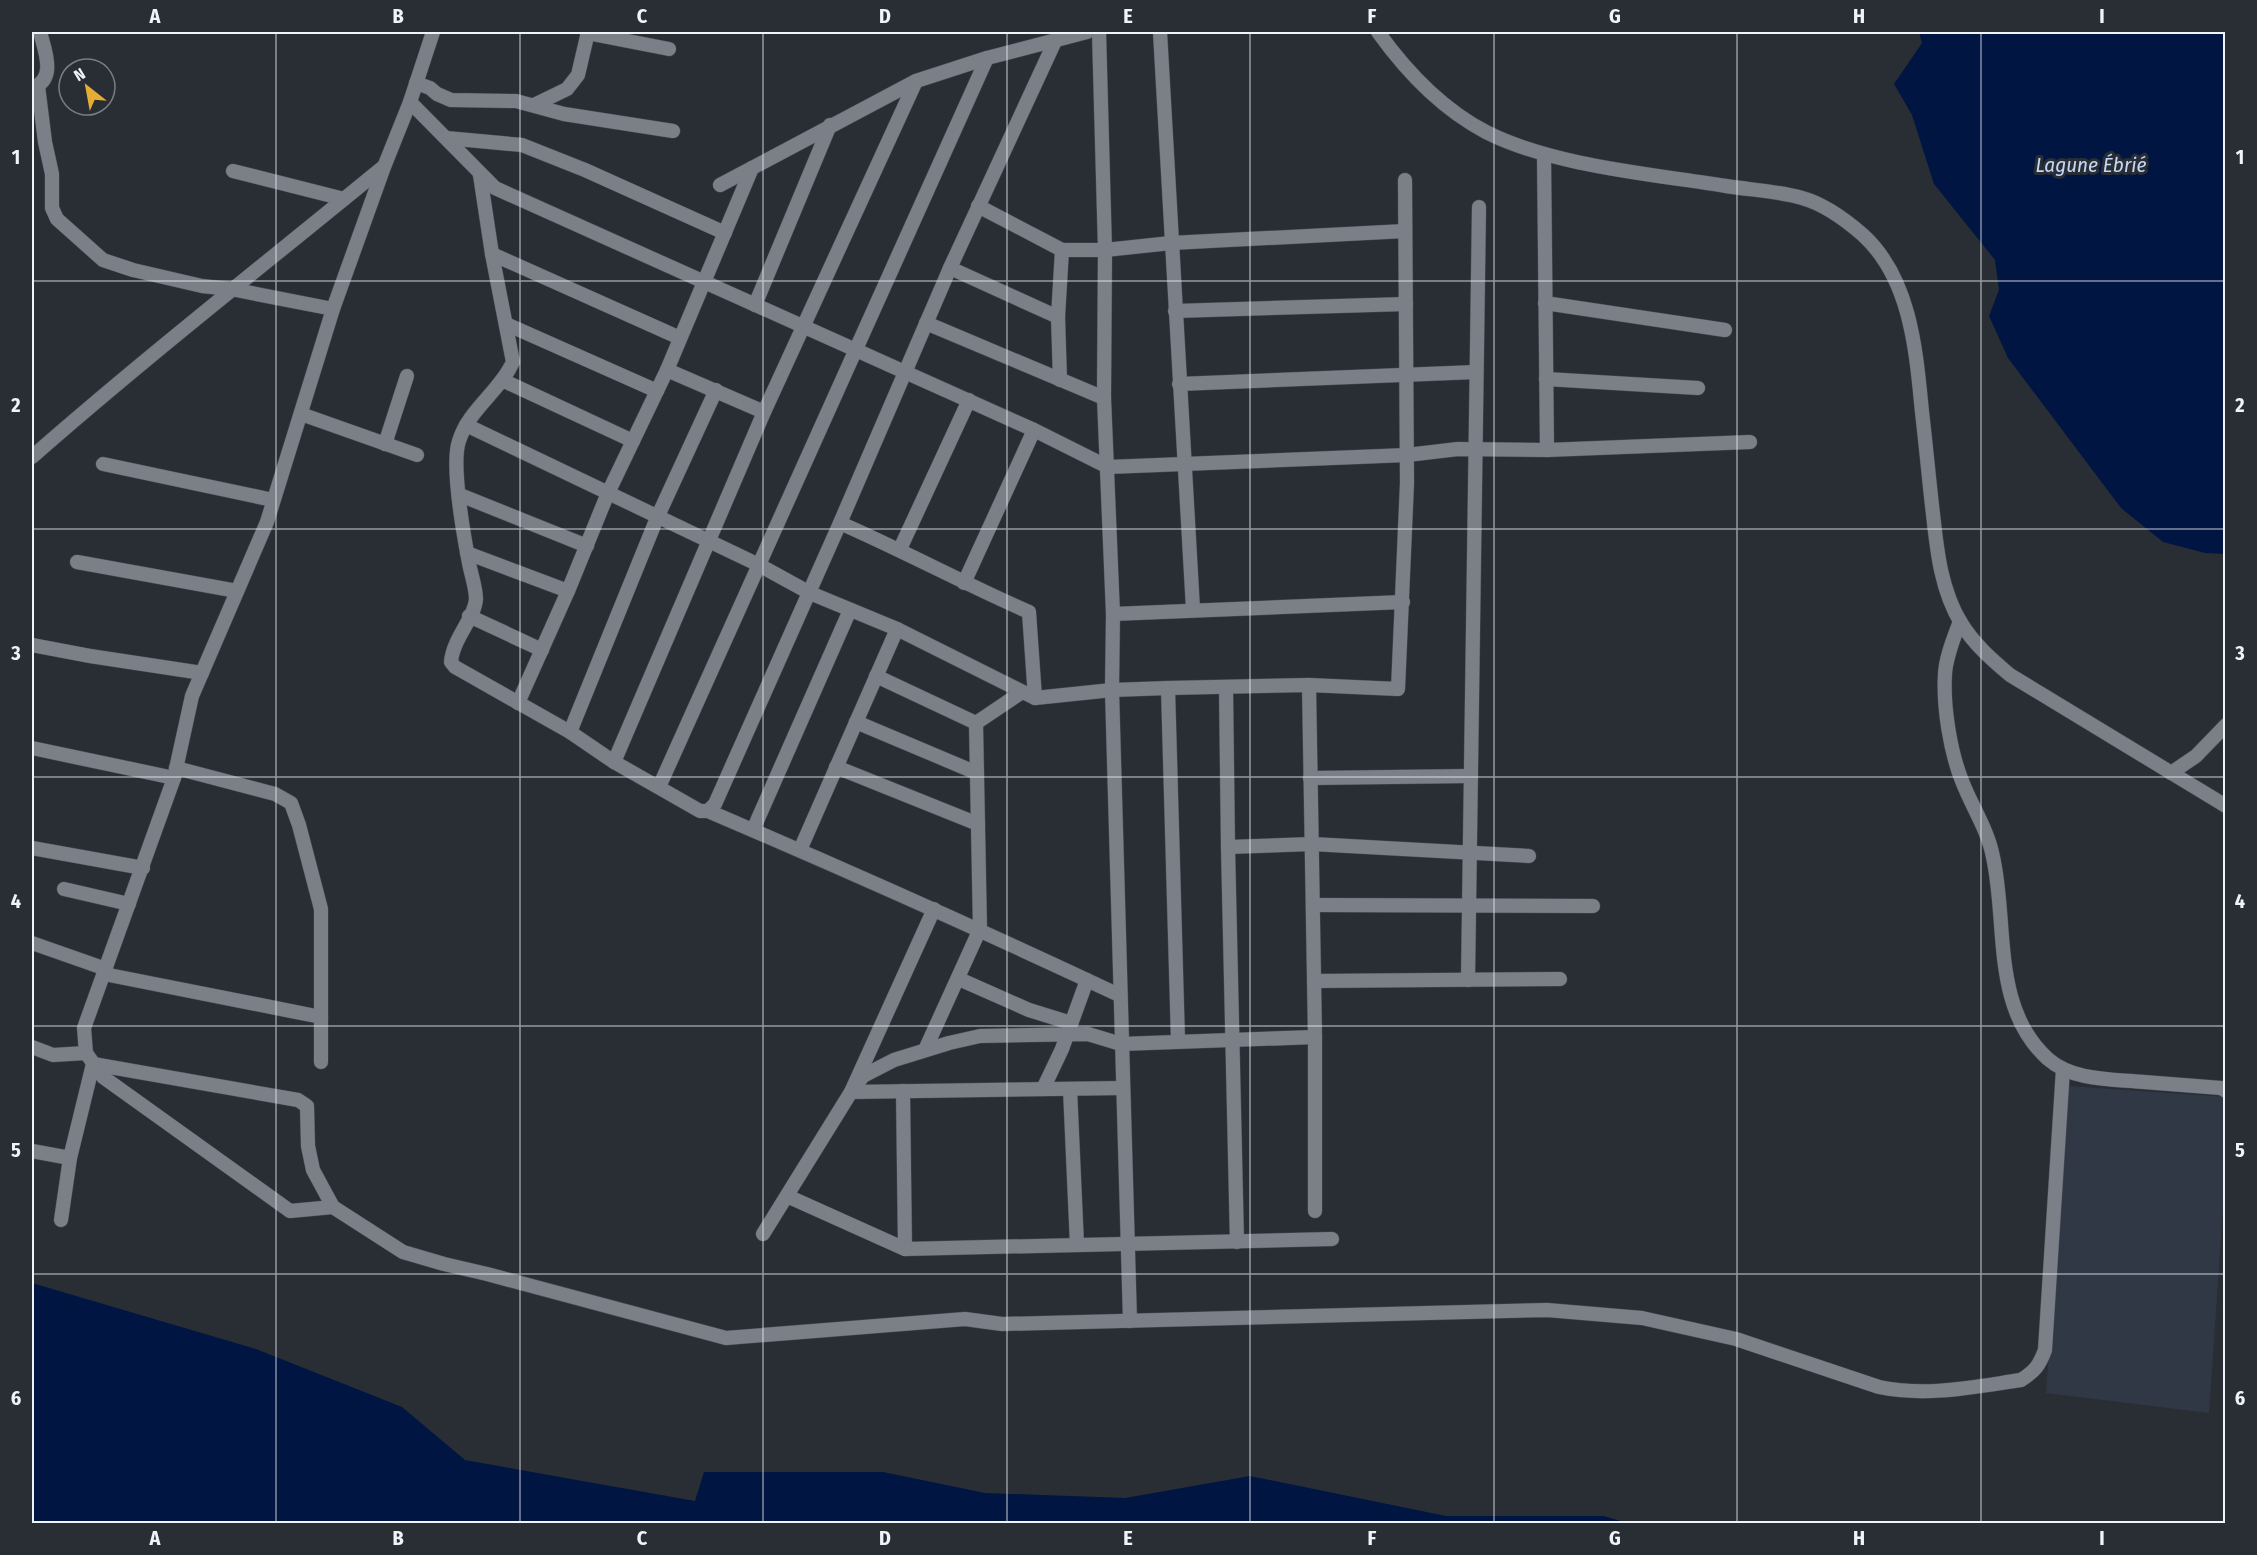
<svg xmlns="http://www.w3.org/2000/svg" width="2257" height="1555" font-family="'Fira Sans Condensed',sans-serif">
<rect width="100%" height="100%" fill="#292e35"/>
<polygon fill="#313845" points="2069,1086 2225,1097 2225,1179 2209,1413 2046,1393"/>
<g fill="#011542">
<polygon points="1919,32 2225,32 2225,554 2205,553 2163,542 2121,508 2008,358 1989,316 1999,290 1995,260 1934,184 1912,115 1894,84 1922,43"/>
<polygon points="32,1283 256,1349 402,1407 465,1460 695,1501 704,1472 883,1472 985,1493 1125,1498 1250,1476 1446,1516 1604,1516 1627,1523 32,1523"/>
</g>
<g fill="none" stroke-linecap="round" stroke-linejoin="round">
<g stroke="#474b52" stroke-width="15">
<g id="minor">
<polyline points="1099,32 1105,250 1104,398 1113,614 1112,690 1130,1321"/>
<polyline points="1160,32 1193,609"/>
<path d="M1378,32C1406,71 1442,109 1486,132C1553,166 1652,174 1726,186C1751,190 1778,191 1802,198C1824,204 1847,221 1863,235C1911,279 1916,351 1922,412C1926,446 1929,480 1933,514C1937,551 1941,590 1961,623C1974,644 1991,659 2010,675L2226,806"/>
<polyline points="587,33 669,49"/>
<polyline points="416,83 430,88 437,94 451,100 516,101 564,114 673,131"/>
<polyline points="38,86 45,142 52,174 52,208 57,219 103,260 133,270 202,286 231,289 333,309"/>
<path d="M32,88C57,80 45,51 40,32"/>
<polyline points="410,102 495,188 1034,430 1108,467 1407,455 1458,449 1547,450 1750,442"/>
<polyline points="534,105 567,89 578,75 588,32"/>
<polyline points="446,138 522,145 585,170 725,233"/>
<polyline points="1544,154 1547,450"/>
<polyline points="233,171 344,199"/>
<path d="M480,175L492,254L513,362C500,391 469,409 459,441C451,464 464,537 469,563C471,574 476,588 476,599C475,618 453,638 451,662L455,667L570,732L614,762L700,811H708C846,870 983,931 1119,995"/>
<polyline points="720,185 916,81 987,58 1087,32"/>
<polyline points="978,206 1062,250 1105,250 1171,243 1405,231"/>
<polyline points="492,254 680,338"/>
<polyline points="950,268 1058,317"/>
<polyline points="1545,303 1725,330"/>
<polyline points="755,305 830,125"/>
<polyline points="1175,311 1406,304"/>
<polyline points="926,323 1104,398"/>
<polyline points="506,324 657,391"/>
<polyline points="667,370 764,412"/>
<polyline points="1546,379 1698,388"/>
<polyline points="502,380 633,441"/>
<polyline points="1060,380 1058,317 1062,250"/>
<polyline points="1179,384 1476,372"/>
<polyline points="301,414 417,455"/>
<polyline points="466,425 759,565 810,593 897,629 1035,698 1112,690 1168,688 1309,685 1398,689 1407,483 1405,180"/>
<polyline points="385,444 407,376"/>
<path d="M32,457C146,357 265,264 382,168"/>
<polyline points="103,464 273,500"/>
<polyline points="460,495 587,546"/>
<path d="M840,523C904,551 965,584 1029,612L1035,698"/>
<polyline points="900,549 969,400"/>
<polyline points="467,553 568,591"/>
<polyline points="77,562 237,591"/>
<polyline points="964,583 1034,430"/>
<polyline points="1113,614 1403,602"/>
<polyline points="469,616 542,650"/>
<path d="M1960,621C1954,638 1946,656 1945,674C1943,706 1950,751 1962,781C1972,807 1988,830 1993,857C2008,924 1991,1008 2048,1059C2073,1081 2112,1079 2144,1082C2169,1084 2195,1086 2221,1088L2226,1091"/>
<polyline points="32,645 90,656 202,673"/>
<polyline points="876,676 976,723"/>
<polyline points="1309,685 1315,1037 1315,1211"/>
<polyline points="1226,687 1228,847 1237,1242"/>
<polyline points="1168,688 1178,1041"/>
<polyline points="518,703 568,591 608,493 667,370 752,168"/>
<polyline points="856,722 977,773"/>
<polyline points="570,732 657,518 716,390"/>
<polyline points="32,748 174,778"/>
<polyline points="614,762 764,412 916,81"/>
<polyline points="836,767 978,824"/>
<polyline points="176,768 275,794 291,803 299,825 321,909 321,1062"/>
<polyline points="2171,773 2196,756 2226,725"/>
<polyline points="1310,778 1471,776"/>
<polyline points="659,787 987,58"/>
<polyline points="708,811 715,804 840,523 950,268 1056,39"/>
<polyline points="753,830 850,610"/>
<polyline points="1228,847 1312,844 1529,856"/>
<polyline points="32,848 143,868"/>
<polyline points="800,850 897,629"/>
<polyline points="64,889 129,904"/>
<polyline points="1313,905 1593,906"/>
<polyline points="32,943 106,969"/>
<polyline points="104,974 321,1017"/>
<polyline points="959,979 1029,1010 1071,1023"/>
<polyline points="1468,980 1479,207"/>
<polyline points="1314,981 1560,979"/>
<polyline points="32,1047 53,1055 86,1053"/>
<polyline points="925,1050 980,929 976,723 1022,692"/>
<polyline points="854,1088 863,1076 894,1060 949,1043 980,1036 1088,1034 1121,1044 1315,1037"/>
<polyline points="1043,1089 1062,1049 1087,980"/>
<polyline points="1070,1089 1077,1245"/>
<polyline points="903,1091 905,1249"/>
<polyline points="851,1092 1122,1088"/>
<polyline points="32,1151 70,1158"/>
<polyline points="787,1196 905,1249 1332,1239"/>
<polyline points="333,1207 290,1211 103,1077 86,1053 84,1028 174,778 192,696 267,522 333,309 384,167 410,102 433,32"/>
<path d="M61,1220L70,1158L93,1064L298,1100L307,1106L308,1146L313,1170L333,1207L403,1252L444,1264L487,1274L726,1338L965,1319L1002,1324L1547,1310L1642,1318L1736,1339L1879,1387C1927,1397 1973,1387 2021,1380C2035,1371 2039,1366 2045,1350L2063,1069"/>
<polyline points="763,1234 851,1092 934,909"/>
</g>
</g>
<use href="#minor" stroke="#7a7f88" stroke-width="14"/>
</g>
<path fill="none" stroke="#f0f3f8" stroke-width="1.5" stroke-opacity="0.55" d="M276,32V1524M520,32V1524M763,32V1524M1007,32V1524M1250,32V1524M1494,32V1524M1737,32V1524M1981,32V1524M32,281H2226M32,529H2226M32,777H2226M32,1026H2226M32,1274H2226"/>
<g text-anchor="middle" stroke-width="6" stroke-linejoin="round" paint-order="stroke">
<g font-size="21" font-style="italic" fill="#c5d7f6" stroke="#292e35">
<text x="2091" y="172">Lagune Ébrié</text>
</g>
</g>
<rect width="2257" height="1555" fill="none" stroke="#292e35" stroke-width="66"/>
<g transform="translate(87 87) rotate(329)"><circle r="28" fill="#292e35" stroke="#797d83" stroke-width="1.5"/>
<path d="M0-4.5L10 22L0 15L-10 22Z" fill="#e6ad36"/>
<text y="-9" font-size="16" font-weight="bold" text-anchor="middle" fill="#f0f3f8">N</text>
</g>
<rect x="33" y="33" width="2191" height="1489" fill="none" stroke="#f0f3f8" stroke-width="2"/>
<g font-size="20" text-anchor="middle" font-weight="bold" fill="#f0f3f8">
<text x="155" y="23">A</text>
<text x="398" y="23">B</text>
<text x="642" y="23">C</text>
<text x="885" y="23">D</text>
<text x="1128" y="23">E</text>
<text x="1372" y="23">F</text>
<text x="1615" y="23">G</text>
<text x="1859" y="23">H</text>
<text x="2102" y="23">I</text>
<text x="16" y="164">1</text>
<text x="2240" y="164">1</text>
<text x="16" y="412">2</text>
<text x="2240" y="412">2</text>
<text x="16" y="660">3</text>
<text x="2240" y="660">3</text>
<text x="16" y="908">4</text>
<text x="2240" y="908">4</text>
<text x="16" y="1157">5</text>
<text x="2240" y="1157">5</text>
<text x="16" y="1405">6</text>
<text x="2240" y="1405">6</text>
<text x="155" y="1545">A</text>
<text x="398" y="1545">B</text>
<text x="642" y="1545">C</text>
<text x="885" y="1545">D</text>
<text x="1128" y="1545">E</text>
<text x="1372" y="1545">F</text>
<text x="1615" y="1545">G</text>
<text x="1859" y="1545">H</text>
<text x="2102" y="1545">I</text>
</g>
</svg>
